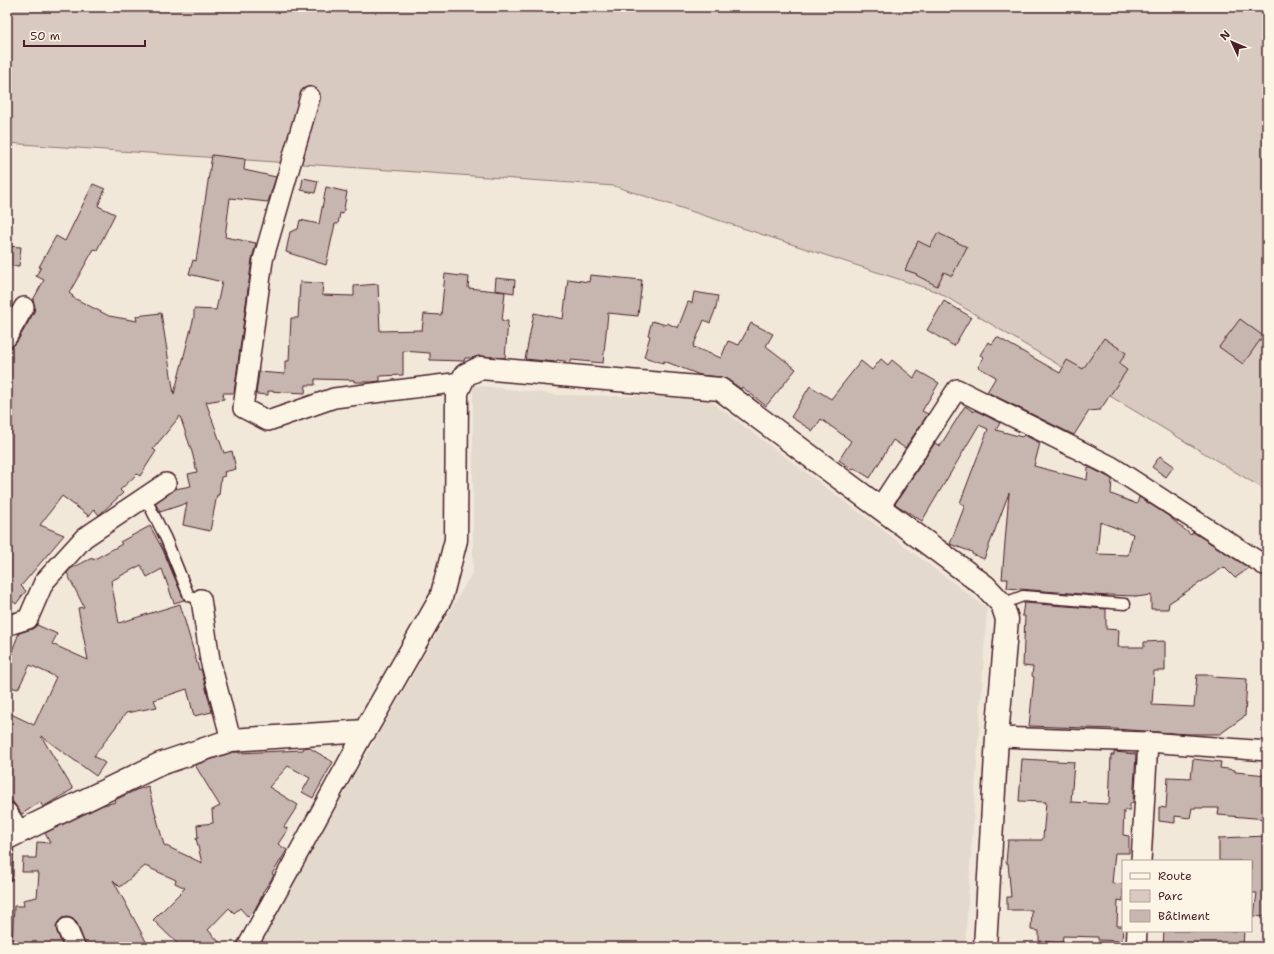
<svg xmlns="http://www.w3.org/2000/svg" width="1274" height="954" font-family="'Shantell Sans',sans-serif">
<rect width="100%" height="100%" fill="#f1e8da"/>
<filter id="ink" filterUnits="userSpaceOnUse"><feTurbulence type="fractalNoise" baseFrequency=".025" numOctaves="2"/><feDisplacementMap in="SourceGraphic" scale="8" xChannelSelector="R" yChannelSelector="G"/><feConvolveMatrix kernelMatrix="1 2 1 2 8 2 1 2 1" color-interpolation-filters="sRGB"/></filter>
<g filter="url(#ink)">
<polygon fill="#e4d9cd" points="473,385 560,395 693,397 712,402 987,608 965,947 255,947 473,571"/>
<polygon fill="#d8cac0" stroke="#917476" points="7,7 1267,7 1267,491 938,292 614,186 7,143"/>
<g fill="#c7b6af" stroke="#4a1f2b" fill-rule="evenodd">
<polygon points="212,155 245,159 244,170 276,177 268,202 230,198 225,237 256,243 252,259 234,393 223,393 224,399 206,402 224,453 232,451 236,469 224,472 225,476 221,477 219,495 217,495 210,531 183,525 187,503 160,512 155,503 175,489 191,486 188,474 197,472 192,452 180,416 153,449 156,451 140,476 137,474 120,490 123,493 99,515 94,509 89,516 62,496 40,525 64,535 21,586 26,591 16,604 10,599 7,603 7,350 8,348 13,346 17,342 34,312 35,307 33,300 44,280 36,276 41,267 39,267 56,236 65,241 93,184 105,189 98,206 115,214 97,250 94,249 69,293 73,296 72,297 109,316 137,321 136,316 161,313 174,394 194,317 194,309 216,310 222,282 189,274 193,260 196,261"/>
<polygon points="303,178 318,181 315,193 301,190"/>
<polygon points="326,187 347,192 343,214 340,213 338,224 335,224 326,265 286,252 290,232 298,229 300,220 319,224"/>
<polygon points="938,233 967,247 952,276 944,272 937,286 916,275 917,274 905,270 918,241 930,247"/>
<polygon points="7,246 21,247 19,266 7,265"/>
<polygon points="445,274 469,277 468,288 505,292 502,321 508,321 505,358 481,356 471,358 465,358 464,361 430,360 430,353 403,351 403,375 380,376 380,381 372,382 354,382 354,380 315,379 315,385 306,385 305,393 268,391 268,395 256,394 259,372 285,374 285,361 289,361 291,318 298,318 300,282 323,283 322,295 354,296 354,286 378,284 380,331 422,330 424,314 441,315"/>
<polygon points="590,275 642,280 638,316 608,313 603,363 571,360 571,362 557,360 556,362 525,359 534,313 563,319 568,279 589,282"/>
<polygon points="496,278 515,280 514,293 495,290"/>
<polygon points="694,292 718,296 716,308 710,323 704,320 693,347 721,358 728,341 739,345 751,323 773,334 766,346 796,369 766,406 742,387 741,389 727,379 721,377 700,375 664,361 663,363 644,357 650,336 648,335 652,321 666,325 667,323 678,328 688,302 692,303"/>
<polygon points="944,301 971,317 954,346 927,330"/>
<polygon points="1240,319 1263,336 1243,364 1219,347"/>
<polygon points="997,337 1060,373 1067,360 1083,369 1104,338 1126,353 1119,364 1127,370 1100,410 1089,411 1074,435 987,392 996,377 978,367 984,357 980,355 988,342 992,344"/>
<polygon points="881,359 888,365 892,360 914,378 918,371 939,383 922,411 928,414 905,448 893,440 870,478 854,468 853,470 839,460 851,441 821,419 813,431 791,417 810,386 831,399 861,361 872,370"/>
<path d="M965,406L974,412L975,410L1000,423L996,430L1022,437L1024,435L1040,443L1034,466L1087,480L1088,468H1091L1112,479L1111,494L1137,504L1139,497L1167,515L1191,535L1193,532L1249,568L1235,578L1224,567L1169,603L1168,609H1151V595L1136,597V596L1107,595V596L1007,588L1008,579H1002L1009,493L984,559L972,554V552L950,544L965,505L960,503L988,429L979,425L922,521L895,504L935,443L940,446ZM1100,522L1133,534L1128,555L1097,554Z"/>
<polygon points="1160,456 1174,466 1166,477 1152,467"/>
<polygon points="150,526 163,550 184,600 174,603 162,569 147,577 141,565 111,581 119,623 180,604 199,670 201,669 212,712 194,716 187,689 154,700 157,707 126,713 94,756 105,763 96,776 41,736 73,789 43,807 40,802 22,814 7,794 7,712 34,725 56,677 30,665 18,689 7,686 8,661 19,633 32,629 37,625 57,634 52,644 88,660 78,608 84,607 67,573 70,569 92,558 93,560 122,544 120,542"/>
<polygon points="1024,603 1106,609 1106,629 1119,630 1118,647 1144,647 1144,642 1165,641 1165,671 1154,671 1152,705 1194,707 1197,675 1213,675 1213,677 1247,679 1245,716 1220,734 1187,734 1115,729 1029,726 1034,677 1032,676 1033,667 1023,666 1025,616 1022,616"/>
<polygon points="308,747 333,762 313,798 302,792 310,778 288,766 269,787 298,805 284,827 288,829 278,844 287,850 272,874 274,875 273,877 262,893 263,894 254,911 248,917 240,908 234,913 229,908 208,930 224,947 181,947 153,920 185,888 175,883 176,880 145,866 120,887 113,880 149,947 86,947 77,923 73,919 68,917 62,918 58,922 56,926 57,932 63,947 12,947 14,906 24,906 23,900 37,897 39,874 37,874 38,872 22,872 23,858 36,858 37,842 50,843 45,833 103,805 116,802 115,800 136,790 148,786 164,845 202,863 196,838 198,838 197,825 213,823 212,810 220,806 195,765 233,752 239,752 239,753 303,750 304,748"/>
<polygon points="1114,752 1136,754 1133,803 1130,803 1130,810 1124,810 1123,835 1129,836 1129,853 1115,853 1112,883 1123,884 1123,901 1118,900 1117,926 1123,926 1122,941 1098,940 1098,937 1063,936 1062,943 1039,941 1039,931 1031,930 1032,910 1007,910 1007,897 1011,897 1008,863 1006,863 1008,840 1042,840 1043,838 1046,802 1019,801 1022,759 1074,762 1071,802 1109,804 1111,755 1114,755"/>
<polygon points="1193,759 1221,762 1220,768 1235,770 1235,772 1267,775 1267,819 1218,815 1219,808 1192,808 1190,818 1175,816 1175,823 1159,821 1159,807 1166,808 1168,777 1191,778"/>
<polygon points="1267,836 1267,917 1254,916 1257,893 1251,893 1251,861 1219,861 1219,838"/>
<polygon points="1164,931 1244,931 1243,947 1163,947"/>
</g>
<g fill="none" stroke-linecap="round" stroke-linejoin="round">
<g stroke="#4a1f2b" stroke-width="13">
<g id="service">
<polyline points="145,497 166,539 189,596 201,599"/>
<polyline points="1002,604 1023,596 1125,604"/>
<polyline points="7,876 8,838"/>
</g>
</g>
<g stroke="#4a1f2b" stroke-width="22">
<g id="minor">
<polyline points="310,97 263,260 243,408 268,421 334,398 461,382"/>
<polyline points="7,337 24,307"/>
<polyline points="880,507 957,389 1111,466 1264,565"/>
<polyline points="201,599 210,660 231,740"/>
<polyline points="7,622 9,625 28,619 44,582 84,538 166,483"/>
<polyline points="997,737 1148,742 1267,751"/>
<polyline points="7,812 20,832"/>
<polyline points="1141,861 1148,742"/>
<polyline points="67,928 75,947"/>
<polyline points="247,947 365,731"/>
<polyline points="1136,947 1137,931"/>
</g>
</g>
<g stroke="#4a1f2b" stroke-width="25">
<polyline id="tertiary" points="7,838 160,764 231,740 365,731 441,598 456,540 457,392 465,375 480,368 720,389 985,586 1002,604 1007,619 997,737 985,947"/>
</g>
<use href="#service" stroke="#fcf5e5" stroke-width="10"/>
<use href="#minor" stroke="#fcf5e5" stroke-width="19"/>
<use href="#tertiary" stroke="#fcf5e5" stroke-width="22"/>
</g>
</g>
<rect width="1274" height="954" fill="none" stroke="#fcf5e5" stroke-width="24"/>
<rect x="12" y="12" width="1250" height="930" fill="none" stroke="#4a1f2b" stroke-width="1.5" filter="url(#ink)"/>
<rect x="1122" y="860" width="130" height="72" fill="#fcf5e5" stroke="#b59f9b"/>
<rect x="1130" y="873" width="20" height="6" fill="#fcf5e5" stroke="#b59f9b"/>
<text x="1158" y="880" font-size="12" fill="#4a1f2b">Route</text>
<rect x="1130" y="890" width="20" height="12" fill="#d8cac0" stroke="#b59f9b"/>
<text x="1158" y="900" font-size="12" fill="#4a1f2b">Parc</text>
<rect x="1130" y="910" width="20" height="12" fill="#c7b6af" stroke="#b59f9b"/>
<text x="1158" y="920" font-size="12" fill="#4a1f2b">Bâtiment</text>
<g transform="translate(1232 42) rotate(314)" stroke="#fcf5e5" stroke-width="3" paint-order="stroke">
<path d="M0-3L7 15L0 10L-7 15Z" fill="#4a1f2b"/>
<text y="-6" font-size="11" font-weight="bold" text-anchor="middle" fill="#4a1f2b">N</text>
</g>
<path d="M24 40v6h121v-6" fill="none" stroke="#4a1f2b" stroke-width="2"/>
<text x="30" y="40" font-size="12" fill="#4a1f2b" stroke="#fcf5e5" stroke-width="3" paint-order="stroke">50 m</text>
</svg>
